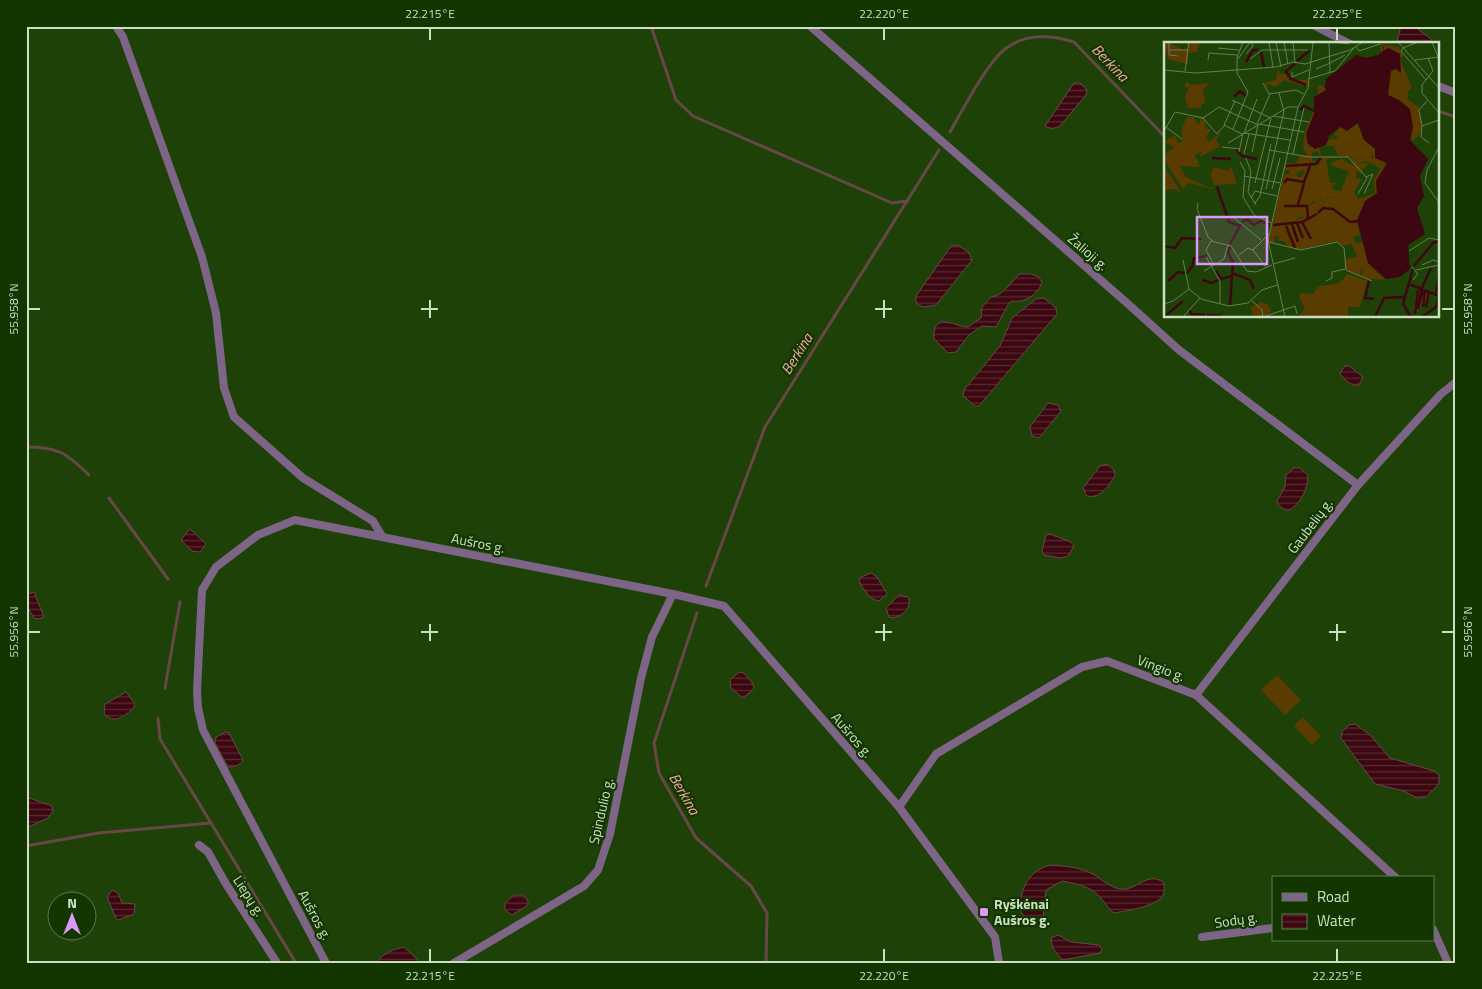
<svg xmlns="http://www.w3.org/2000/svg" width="1482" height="989" font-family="'Titillium Web',sans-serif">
<defs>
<pattern id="water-rules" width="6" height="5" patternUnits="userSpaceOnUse" patternTransform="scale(1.25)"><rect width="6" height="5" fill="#3c0711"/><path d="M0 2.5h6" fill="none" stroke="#572b32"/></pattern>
</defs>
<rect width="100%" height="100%" fill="#1e4107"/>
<g fill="#5b3c00">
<polygon points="1277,675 1301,700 1285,715 1261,690"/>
<polygon points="1303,717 1321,736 1312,745 1294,726"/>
</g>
<g fill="url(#water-rules)" stroke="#674846">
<polygon points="1401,26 1418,26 1419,30 1431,39 1433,44 1399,44 1397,41"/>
<polygon points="1074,83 1080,83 1087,90 1086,95 1060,126 1052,129 1045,126"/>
<polygon points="958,245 969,253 972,260 936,305 923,307 916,303 916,296 951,246"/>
<path d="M1020,274H1031L1039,277L1042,283C1037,295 1025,303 1012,301L1009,303L996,327L982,326L969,335L956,352L948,353L934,339C932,309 958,328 968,327L981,318L982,307L991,297C1004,296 1010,282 1020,274Z"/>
<polygon points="1044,298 1056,308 1057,314 979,406 975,406 963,396 964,390 1000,346 1012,318 1036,299"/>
<path d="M1345,366H1349L1363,377L1359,385C1352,387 1343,379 1340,373Z"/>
<polygon points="1048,403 1058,405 1061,411 1039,438 1032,436 1030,427"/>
<path d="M1107,464L1114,470L1115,476C1108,486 1101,499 1087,496L1083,488L1100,466Z"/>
<path d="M1294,468H1300L1308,475C1308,489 1300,506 1287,511L1278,505L1277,501L1285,487L1286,475Z"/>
<polygon points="190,529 206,544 200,552 192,551 181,540"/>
<polygon points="1050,534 1071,542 1074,546 1068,556 1060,558 1044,555 1042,551 1046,535"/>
<path d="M871,573L877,577L887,594L879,601C869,599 864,590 859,581L861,577Z"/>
<polygon points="34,592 44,617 39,619 34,618 26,605 26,595"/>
<path d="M899,595L908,597C913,608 900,620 889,617L886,608Z"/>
<polygon points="739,672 744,673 753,684 754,689 743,698 731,688 730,680"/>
<path d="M126,692L135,704L133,709C122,717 116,724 104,714L105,704Z"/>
<polygon points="1355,724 1370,735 1390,758 1434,771 1439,775 1439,784 1426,797 1417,798 1404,791 1375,784 1341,738 1342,732 1349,725"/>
<path d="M226,732L229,733L243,760C239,766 234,767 228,767L215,743L216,737Z"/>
<polygon points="26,797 52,806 53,811 48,818 26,828"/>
<path d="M1050,865C1065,866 1079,867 1093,874C1102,879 1110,888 1121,889C1137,891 1148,870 1164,883C1164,888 1165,894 1161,898C1152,907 1126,911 1114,913C1107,908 1106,903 1100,897C1090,886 1077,884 1062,881L1046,890L1043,917L1033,920L1024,916L1019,909C1022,887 1028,871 1050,865Z"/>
<polygon points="112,890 118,893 122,903 135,904 134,914 118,920 116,918 107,897"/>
<polygon points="514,895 523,895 528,901 528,905 512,915 505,910 505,903"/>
<path d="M1058,935L1071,942L1099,945L1102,949L1100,953L1063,960C1056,954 1051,947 1051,938Z"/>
<path d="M404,947L417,959L418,963H377C382,953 394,949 404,947Z"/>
</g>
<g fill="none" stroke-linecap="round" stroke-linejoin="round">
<g stroke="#674846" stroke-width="3">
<polyline points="651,26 676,100 693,116 892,203 908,201"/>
<polyline points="1438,111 1456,117"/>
<path d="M950,132C962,111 987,63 1005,49C1025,33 1052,35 1074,42L1166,138"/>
<path d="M26,447C59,447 66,453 89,475"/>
<polyline points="109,498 168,579"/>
<polyline points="706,586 765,427 939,150"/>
<polyline points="697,613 654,743 659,773 696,838 751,886 767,913 766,963"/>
<polyline points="165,688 180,602"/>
<polyline points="158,718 160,739 296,963"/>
<polyline points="26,846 99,833 211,823"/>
</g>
<g stroke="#7e6588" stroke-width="8">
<polyline points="116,26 123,37 202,257 216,313 224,388 234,417 303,478 373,521 382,536"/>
<polyline points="810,26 1127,303 1179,350 1358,485"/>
<polyline points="1315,26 1350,44"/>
<polyline points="1438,86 1456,93"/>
<polyline points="1196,695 1358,485 1441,394 1456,382"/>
<polyline points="899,807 936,754 1082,667 1107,661 1196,695 1396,878"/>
<polyline points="199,845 208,852 226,884 277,963"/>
<polyline points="1433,929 1448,963"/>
<polyline points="1202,937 1273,928"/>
<polyline points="326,963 203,730 198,708 197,691 202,590 216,567 258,535 295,520 673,594 724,606 899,807 995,937 999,963"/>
<polyline points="454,963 584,886 598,870 610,834 641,678 652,637 673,594"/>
</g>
</g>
<path fill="none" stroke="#cbe0c2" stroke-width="2" d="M430,28V40M884,28V40M1337,28V40M430,300V318M884,300V318M28,309H40M421,309H438M875,309H892M1442,309H1454M430,624V641M884,624V641M1337,624V641M28,632H40M421,632H438M875,632H892M1329,632H1346M1442,632H1454M430,949V962M884,949V962M1337,949V962"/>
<rect fill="#db99f5" stroke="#133600" stroke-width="2" x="979" y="907" width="10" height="10" rx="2.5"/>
<g text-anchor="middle" stroke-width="4.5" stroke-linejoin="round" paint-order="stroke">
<g font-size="14" fill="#cbe0c2" stroke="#133600">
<text transform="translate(1088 252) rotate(41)" y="5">Žalioji g.</text>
<text transform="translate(1310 526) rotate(-53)" y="5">Gaubelių g.</text>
<text transform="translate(478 543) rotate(11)" y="5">Aušros g.</text>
<text transform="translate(1161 668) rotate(21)" y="5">Vingio g.</text>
<text transform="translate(852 735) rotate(49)" y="5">Aušros g.</text>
<text transform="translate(601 811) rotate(-77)" y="5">Spindulio g.</text>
<text transform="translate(249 896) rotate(57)" y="5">Liepų g.</text>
<text transform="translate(315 915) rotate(62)" y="5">Aušros g.</text>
<text transform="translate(1236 920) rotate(-8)" y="5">Sodų g.</text>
</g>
<g font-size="14" font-weight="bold" fill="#cbe0c2" stroke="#133600" text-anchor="start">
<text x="994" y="909">Ryškėnai<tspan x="994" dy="16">Aušros g.</tspan></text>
</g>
<g font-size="15" font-style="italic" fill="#f9a6aa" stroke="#133600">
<text transform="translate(1110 63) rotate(46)" y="5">Berkina</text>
<text transform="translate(797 354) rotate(-58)" y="5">Berkina</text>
<text transform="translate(684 794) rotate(60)" y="5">Berkina</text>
</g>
</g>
<g transform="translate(1164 42)">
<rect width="275" height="275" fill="#1e4107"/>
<path d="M216,2L234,5L240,14L236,17L248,46L244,49L243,57L255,65L258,84L256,92L248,100L246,68L235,58L224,53L227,29L230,27L226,18L229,10L225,6L217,10ZM114,27L115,32H123L128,39L144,37V43L160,44L162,48L151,55L148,63L150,55L154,52V44H139L120,38L111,45L104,42L103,46L100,41L112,38ZM150,68V72L143,88V99L146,105L155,106L158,115L153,109L148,111V119L143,124L119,129L121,122L132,121L136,114L143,113L139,105L141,89ZM200,106L208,111L206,117L220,121L217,127L203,119L191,122V118L197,117L191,116V111ZM132,132L135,136L126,155L130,158L133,178L150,171L145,170V164L151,160L144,153L150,142L156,144V158L159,162L163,155L174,156L187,178H181V188L187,181L191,183L196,193L189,195L191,201H200L202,211L196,232L198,233L199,228L206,231L208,238L183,229L181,217L193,215L188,202L179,204L171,199L136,208L123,204L121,200L114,198L115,195L111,194L110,201L104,199L120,133Z" fill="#5b3c00"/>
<path d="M23,39L26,43L46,41L39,48L41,61L37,62V66H24L21,54L25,46L20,44ZM23,75H29L35,83L37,75L41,78L42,87H47L42,96L45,100L59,89L52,98L56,104L36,115L37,110L31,113L36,125L16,124L22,135L46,146L50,144L48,147L24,141L19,147L0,117V113L10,105L0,100L11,93L14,101L18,99V85ZM193,81L200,98L211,107V116L223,122L212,139L213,151L204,157L193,180L197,195L189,182L180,188L177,186L180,178L187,179L182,168L176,164L174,156L167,155H163L158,162L153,141L144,153L152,156L145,164L150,173L131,176L130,158L126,155L132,135H138L140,127L129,134L120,132H124L128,125L143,124L148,119L145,116L155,123L156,116L174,114L170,104H160L165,98L175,96L170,93L176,85H189ZM200,106L208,111L209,115L205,117L220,122L210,137L211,151L194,157L190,150L198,137H192L193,129L199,131L198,128L206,121L192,122L191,117L198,116L190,113ZM177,114L186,115L191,125L178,117L168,120V124L185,129L177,149H170L168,144L173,141H166L162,117ZM0,124L18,152L11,147L0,148ZM67,124L73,142L50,143L47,134L49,125L65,129ZM137,180L148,179L149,189L131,201L126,190L130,188V182ZM202,211L206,224L222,238L208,237L206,231L198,228L199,212ZM184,232L203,239L196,265H184V275H134L141,267L135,254L137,251L150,252L153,245L175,241ZM97,260L104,263L107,269L104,273L89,275L87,265Z" fill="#5b3c00" fill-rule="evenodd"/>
<path d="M253,246L266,249L264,261H258L252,273L250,268Z" fill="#5b3c00"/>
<path d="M3,0L20,8L24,5L22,0H37L32,10L24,11V22L3,17L4,10L0,12V5Z" fill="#5b3c00"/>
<path d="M218,3L220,5V8L225,6L236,12L237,31L232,27L227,29L224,53L235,58L246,67L249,85L246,98L264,117L256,134L260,154L253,166L261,192L244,203L246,227L236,235L222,237L204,221L193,178L201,159L213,151L212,139L223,121L211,116V107L200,98L194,81L183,89L176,85L165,94L162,103L151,107L144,102L142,92L150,72V55L162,48L160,44H154H161L162,37L192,13L202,16L214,13L220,8Z" fill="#3c0711"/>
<path fill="none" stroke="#3c0711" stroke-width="2.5" d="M97,10L100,25M133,19L145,9M82,20L89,8H94M125,35L122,29L131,22M125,36L142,43M70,55L76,49L82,54M136,68L140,64L150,69M72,107L78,114L93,117M48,116L67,117M122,124L152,122L157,116M120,141L123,137L140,140L147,121M53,145L65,180L76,184M134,163L140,141M120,164H143L144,177M154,171L159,166L169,167L186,180L194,179M78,180L83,177L90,183L97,179L105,182M138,180L147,197M133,181L139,196M128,182L134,200M109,183L138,180L153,172M122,184L131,206M66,202L77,182M0,204L11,206L18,196L37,197M66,204L64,211L69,220L66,263M250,224L269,201L275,199M52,229L57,237L68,234M23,231L28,225L30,216L43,214M68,231L86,238L90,247M38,238L48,241L54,238M4,239L14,230L21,231M205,239L201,256L210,257M245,242L275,254M272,251L275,233M255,263L259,248M259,265L261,249M262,265L265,249M254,267L257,248L267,226M26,268L27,272L41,273M251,272L254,248M43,273L58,274M0,275L19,259M211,275L220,256L240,255M247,275L239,262L249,227M258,275L272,265L275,255"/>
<path fill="none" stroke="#638152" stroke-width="1" d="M5,0V13L14,14M105,0L109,25M112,0L117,25M120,0L124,22M129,0L131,21M165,0L166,30M167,0L185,2M234,0L275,46M268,0L275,17M192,5L195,9L216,2M54,6L75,8M239,6L237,9L262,38M239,6L254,0M5,8H24M82,12L89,4L87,0M264,16L269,29L258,43V51L275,71M74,17L86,0M86,17L98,8H144M44,18L45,11L73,13M251,18L275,15M166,21L181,13M152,27L166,21M0,28L31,31L112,25L129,20L141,22L186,8L199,0M21,29L25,0M128,30V35L145,28M144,37L171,29L190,6M99,41L105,52L132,48L140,52M93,57L80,91L126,98M68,58L107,76L91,141M71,59L60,83L78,92M263,59L255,68L258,84L275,78M109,74L145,80M39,76L55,65L94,83M39,76L53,92L61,83M93,82L106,52M95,82L140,90M258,84L257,95L265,101M2,85L18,97M69,87L84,50L73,31V16L79,0M0,89L11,70L39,76M64,101L124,65H134M58,105L76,107M275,105L263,128L261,141L274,159L275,168M105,108L145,115H184L203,136L194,152M75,110L79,91M88,110L94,83M80,112L85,92M129,112L140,66M82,116L87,130L84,150L92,163M76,120L81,129L79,155L90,173L107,181M80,134L116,141M102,147L120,69L115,51M108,147L116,116M200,152L209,132L202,135M87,156L91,149L113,154M34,161L33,167L44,195L49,199M91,161L96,154L107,102M69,175L97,198M105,200L137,208L173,200L180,206L182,228L208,239M89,208L105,192M245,209L265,196L275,198M75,213L84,206L89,208L102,225M42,215L56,239V262M109,222L131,216M50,223L42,208L47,199L67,204L83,229L92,230L108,223M258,223L269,218L275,220M248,225L254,232L249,238M252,228L275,223M40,229L60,217L64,203M162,239L168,236V230L181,227M25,247L37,257L65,264L84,261L98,248L113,243M88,259L98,268L99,275M0,262L9,259L25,247L19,218M19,275L36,256M99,275L131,264L133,272M121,275L104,198L134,65L144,46L149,0"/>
<path fill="#db99f5" fill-opacity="0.15" stroke="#db99f5" stroke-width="2.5" d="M33,175H103V222H33Z"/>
<rect width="275" height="275" fill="none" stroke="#cbe0c2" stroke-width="2.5"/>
</g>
<rect width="1482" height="989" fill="none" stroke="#133600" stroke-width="55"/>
<rect x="1272" y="876" width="162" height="65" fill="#133600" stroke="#5d7a4e"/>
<rect x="1282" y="893" width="25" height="8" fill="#7e6588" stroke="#5d7a4e"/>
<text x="1317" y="902" font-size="15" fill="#cbe0c2">Road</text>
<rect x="1282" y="914" width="25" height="15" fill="url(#water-rules)" stroke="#5d7a4e"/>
<text x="1317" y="926" font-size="15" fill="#cbe0c2">Water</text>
<g transform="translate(72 916)"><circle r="24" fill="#133600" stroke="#5d7a4e"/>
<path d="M0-4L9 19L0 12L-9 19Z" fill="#db99f5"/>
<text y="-8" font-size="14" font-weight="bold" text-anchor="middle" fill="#cbe0c2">N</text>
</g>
<rect x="28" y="28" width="1426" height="934" fill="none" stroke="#cbe0c2" stroke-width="2"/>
<g font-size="12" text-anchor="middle" fill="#cbe0c2">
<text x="430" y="18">22.215°E</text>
<text x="884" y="18">22.220°E</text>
<text x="1337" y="18">22.225°E</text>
<text transform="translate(14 309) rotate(-90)" y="4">55.958°N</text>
<text transform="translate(1468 309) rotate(-90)" y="4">55.958°N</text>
<text transform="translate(14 632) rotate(-90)" y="4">55.956°N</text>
<text transform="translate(1468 632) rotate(-90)" y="4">55.956°N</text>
<text x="430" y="980">22.215°E</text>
<text x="884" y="980">22.220°E</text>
<text x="1337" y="980">22.225°E</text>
</g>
</svg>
